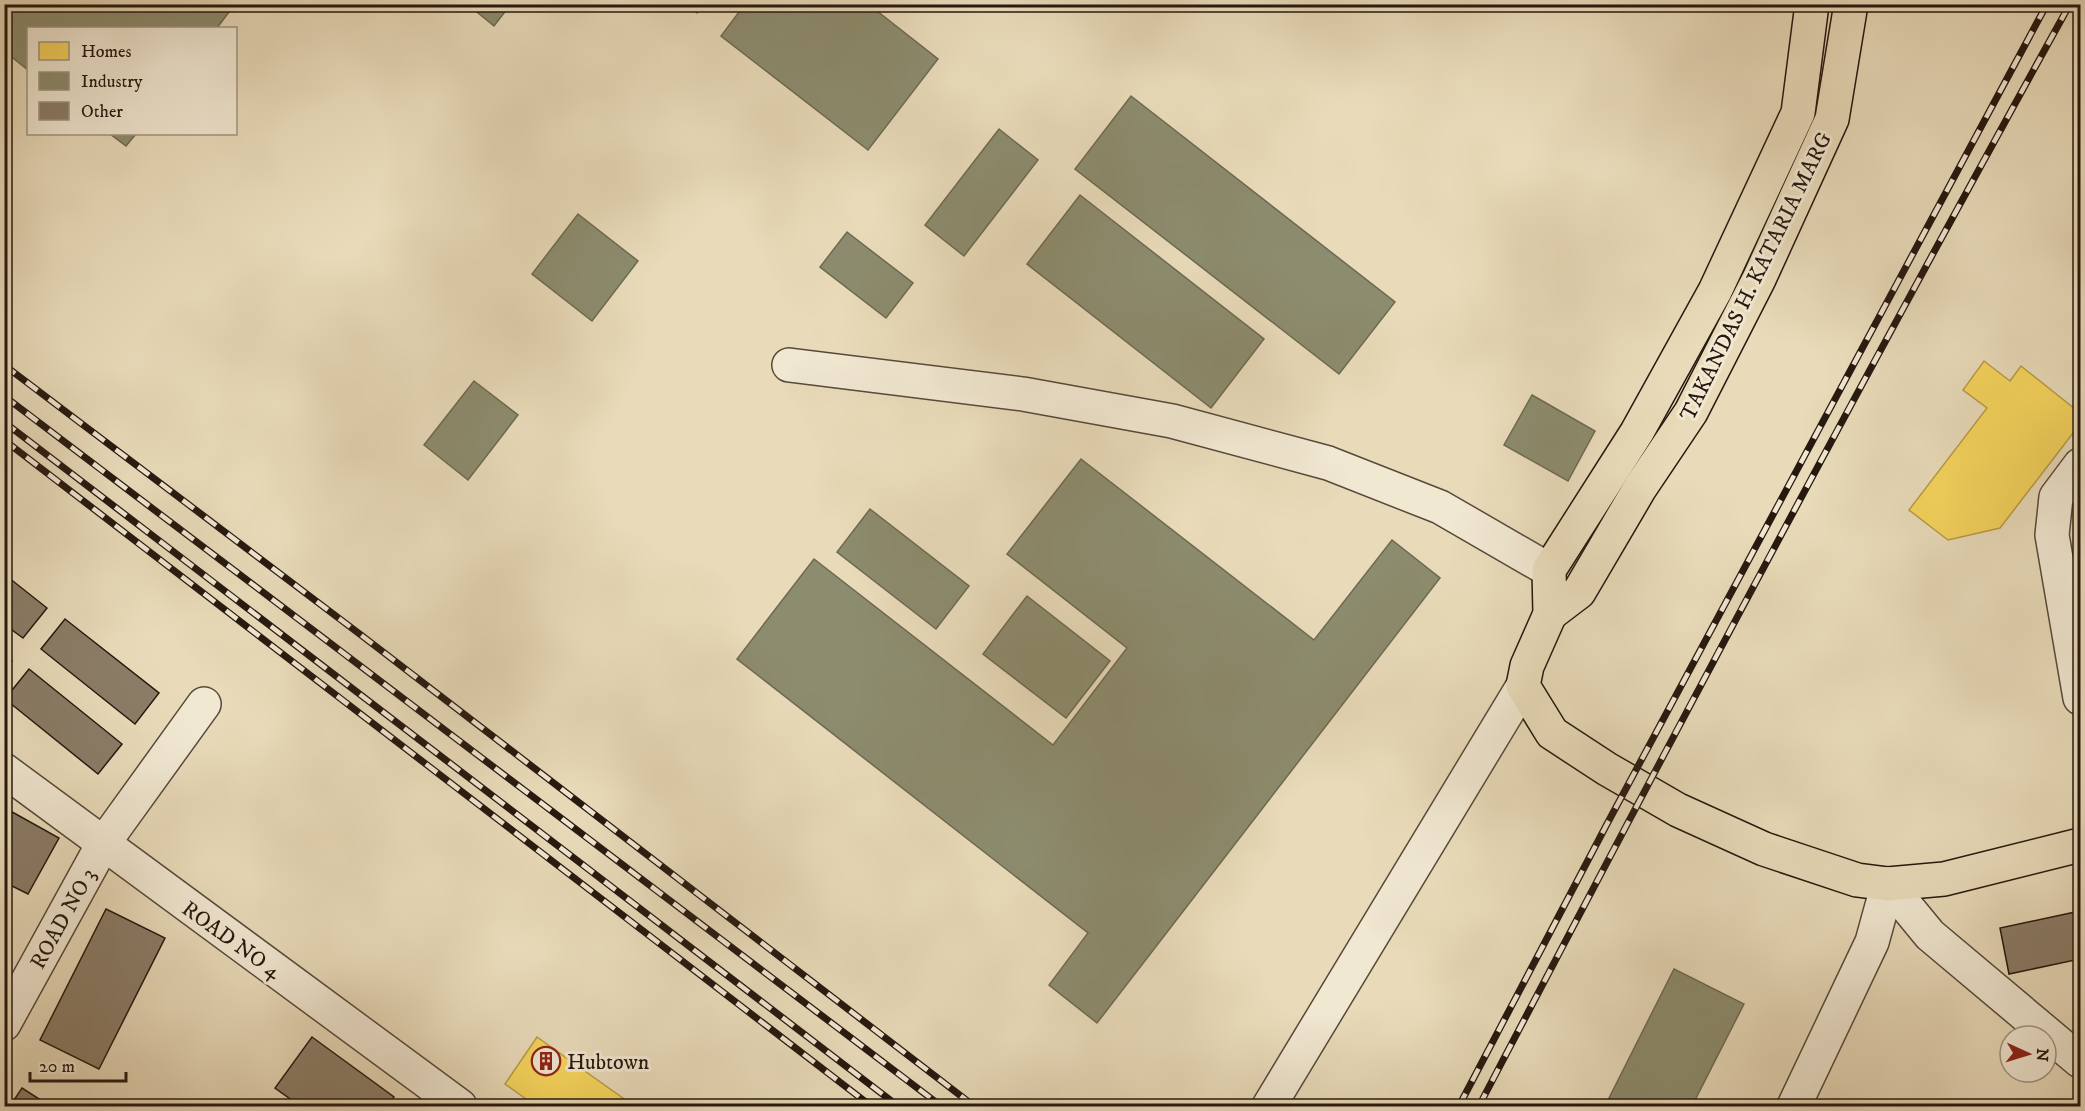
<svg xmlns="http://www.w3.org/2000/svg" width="2085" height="1111" font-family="'IM FELL DW Pica',serif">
<rect width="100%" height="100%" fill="#e9dbba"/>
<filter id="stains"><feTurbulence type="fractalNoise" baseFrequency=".00333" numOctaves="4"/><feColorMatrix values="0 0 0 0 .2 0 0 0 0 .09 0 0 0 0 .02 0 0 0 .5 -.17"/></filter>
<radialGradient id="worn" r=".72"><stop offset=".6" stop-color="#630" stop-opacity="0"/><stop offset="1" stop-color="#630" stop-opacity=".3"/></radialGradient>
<g fill="#f6d55c" stroke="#b89c45" stroke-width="1.5">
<polygon points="1984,361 2010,381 2021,366 2080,413 2080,424 2000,528 1948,540 1909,510 1987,408 1963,390"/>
<polygon points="537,1037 634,1106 536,1106 505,1084"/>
</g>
<g fill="#8c8c6e" stroke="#6d6952" stroke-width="1.5">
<polygon points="4,4 235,4 217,28 28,28 28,70 4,51"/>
<polygon points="467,4 511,4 494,26"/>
<polygon points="686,4 703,4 697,13"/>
<polygon points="745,4 868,4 938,59 868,150 721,36"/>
<polygon points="1131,96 1395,302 1339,374 1075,169"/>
<polygon points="999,129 1038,160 964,256 925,225"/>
<polygon points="110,134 136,134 126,146"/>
<polygon points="1080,195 1264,339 1211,408 1027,264"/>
<polygon points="578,214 638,261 592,321 532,274"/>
<polygon points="847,232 913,283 886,318 820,267"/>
<polygon points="474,381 518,415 468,480 424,445"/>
<polygon points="1532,395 1595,431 1568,481 1504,445"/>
<polygon points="1081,459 1314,640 1392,540 1440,578 1097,1023 1049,985 1088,933 737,659 814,559 1053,745 1127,648 1007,554"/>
<polygon points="870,509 969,586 936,629 837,552"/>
<polygon points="1027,596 1110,661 1066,718 983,654"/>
<polygon points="1674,969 1744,1004 1692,1106 1605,1106"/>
</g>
<g fill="#8b7d68" stroke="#26180f" stroke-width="1.5">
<polygon points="4,574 47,608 23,638 4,624"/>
<polygon points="65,619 159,693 135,724 41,649"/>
<polygon points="4,655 12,661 4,670"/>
<polygon points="29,669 122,744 98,774 5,699"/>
<polygon points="5,808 59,838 28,894 4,882"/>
<polygon points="106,909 165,938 99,1069 40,1040"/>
<polygon points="2080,911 2080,959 2009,974 2000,928"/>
<polygon points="312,1037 394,1097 387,1106 300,1106 275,1088"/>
<polygon points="22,1088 50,1106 10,1106"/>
</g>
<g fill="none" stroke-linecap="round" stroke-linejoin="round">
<g stroke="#57493a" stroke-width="36">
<g id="minor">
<polyline points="789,365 1023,394 1172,421 1328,463 1440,507 1549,570"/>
<polyline points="2080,465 2056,497 2052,535 2080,698"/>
<polyline points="4,770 460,1106"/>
<polyline points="1888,884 1930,935 2080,1061"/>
<polyline points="4,1024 103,844 204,704"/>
<polyline points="1269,1106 1523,686"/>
<polyline points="1794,1106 1872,942 1888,884"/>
</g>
</g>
<g stroke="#26180f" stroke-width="36">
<g id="major">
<polyline points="1812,4 1798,113 1715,291 1637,432 1549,570 1550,614 1527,666 1523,686 1552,733 1607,769 1678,810 1764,849 1857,880 1888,884 1944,879 2080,845"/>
<polyline points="1550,614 1579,592 1640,488 1691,412 1759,279 1832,119 1851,4"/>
</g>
</g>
<use href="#minor" stroke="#f1e8d2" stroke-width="33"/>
<use href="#major" stroke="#e9dbba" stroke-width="33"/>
<g stroke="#26180f" stroke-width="7">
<g id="rail">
<polyline points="4,365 361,635 974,1106"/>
<polyline points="4,396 941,1106"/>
<polyline points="4,422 898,1106"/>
<polyline points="4,440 871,1106"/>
<polyline points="1459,1106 1607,824 2047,4"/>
<path d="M1479,1106C1672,737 1868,369 2070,4"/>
</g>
</g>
<use href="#rail" stroke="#f1e8d2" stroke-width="4.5" stroke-dasharray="14" stroke-linecap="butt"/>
</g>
<defs>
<g id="building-ring" transform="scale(1.5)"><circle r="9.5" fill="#f1e8d2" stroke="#8f2418" stroke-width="1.5"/><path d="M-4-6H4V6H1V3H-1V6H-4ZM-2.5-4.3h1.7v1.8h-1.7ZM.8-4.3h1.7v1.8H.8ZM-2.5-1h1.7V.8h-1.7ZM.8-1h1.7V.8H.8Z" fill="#8f2418"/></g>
</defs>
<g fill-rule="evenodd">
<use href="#building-ring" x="546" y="1061"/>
</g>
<g text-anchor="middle" stroke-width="6" stroke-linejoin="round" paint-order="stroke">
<g font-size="22" fill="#26180f" stroke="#f1e8d2">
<text transform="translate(1755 276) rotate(-64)" y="8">TAKANDAS H. KATARIA MARG</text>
<text transform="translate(62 918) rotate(-61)" y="8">ROAD NO 3</text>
<text transform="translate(232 939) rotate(36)" y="8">ROAD NO 4</text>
</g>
<g font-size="22" fill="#26180f" stroke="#f1e8d2" text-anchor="start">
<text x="567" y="1069">Hubtown</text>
</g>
</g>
<rect width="2085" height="1111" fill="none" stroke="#e9dbba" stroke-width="24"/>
<rect x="6" y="6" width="2073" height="1099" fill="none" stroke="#26180f" stroke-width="3"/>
<rect x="12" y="12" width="2061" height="1087" fill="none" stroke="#26180f" stroke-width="1.5"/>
<rect x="27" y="27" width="210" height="108" fill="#f1e8d2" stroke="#a09584" stroke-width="1.5"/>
<rect x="39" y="42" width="30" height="18" fill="#f6d55c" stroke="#a09584" stroke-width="1.5"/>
<text x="81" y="57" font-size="18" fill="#26180f">Homes</text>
<rect x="39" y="72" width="30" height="18" fill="#8c8c6e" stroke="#a09584" stroke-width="1.5"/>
<text x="81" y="87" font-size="18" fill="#26180f">Industry</text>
<rect x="39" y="102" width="30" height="18" fill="#8b7d68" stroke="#a09584" stroke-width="1.5"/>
<text x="81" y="117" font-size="18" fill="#26180f">Other</text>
<g transform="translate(2028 1054) rotate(94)"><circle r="28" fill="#f1e8d2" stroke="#a09584" stroke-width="1.5"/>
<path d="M0-4.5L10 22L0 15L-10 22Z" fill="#8f2418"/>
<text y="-9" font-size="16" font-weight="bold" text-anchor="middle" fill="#26180f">N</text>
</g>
<path d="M30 1072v9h96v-9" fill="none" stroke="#26180f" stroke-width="3"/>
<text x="39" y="1072" font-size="18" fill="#26180f" stroke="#f1e8d2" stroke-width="4.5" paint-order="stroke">20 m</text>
<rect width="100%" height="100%" filter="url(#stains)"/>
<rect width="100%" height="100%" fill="url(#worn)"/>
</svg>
